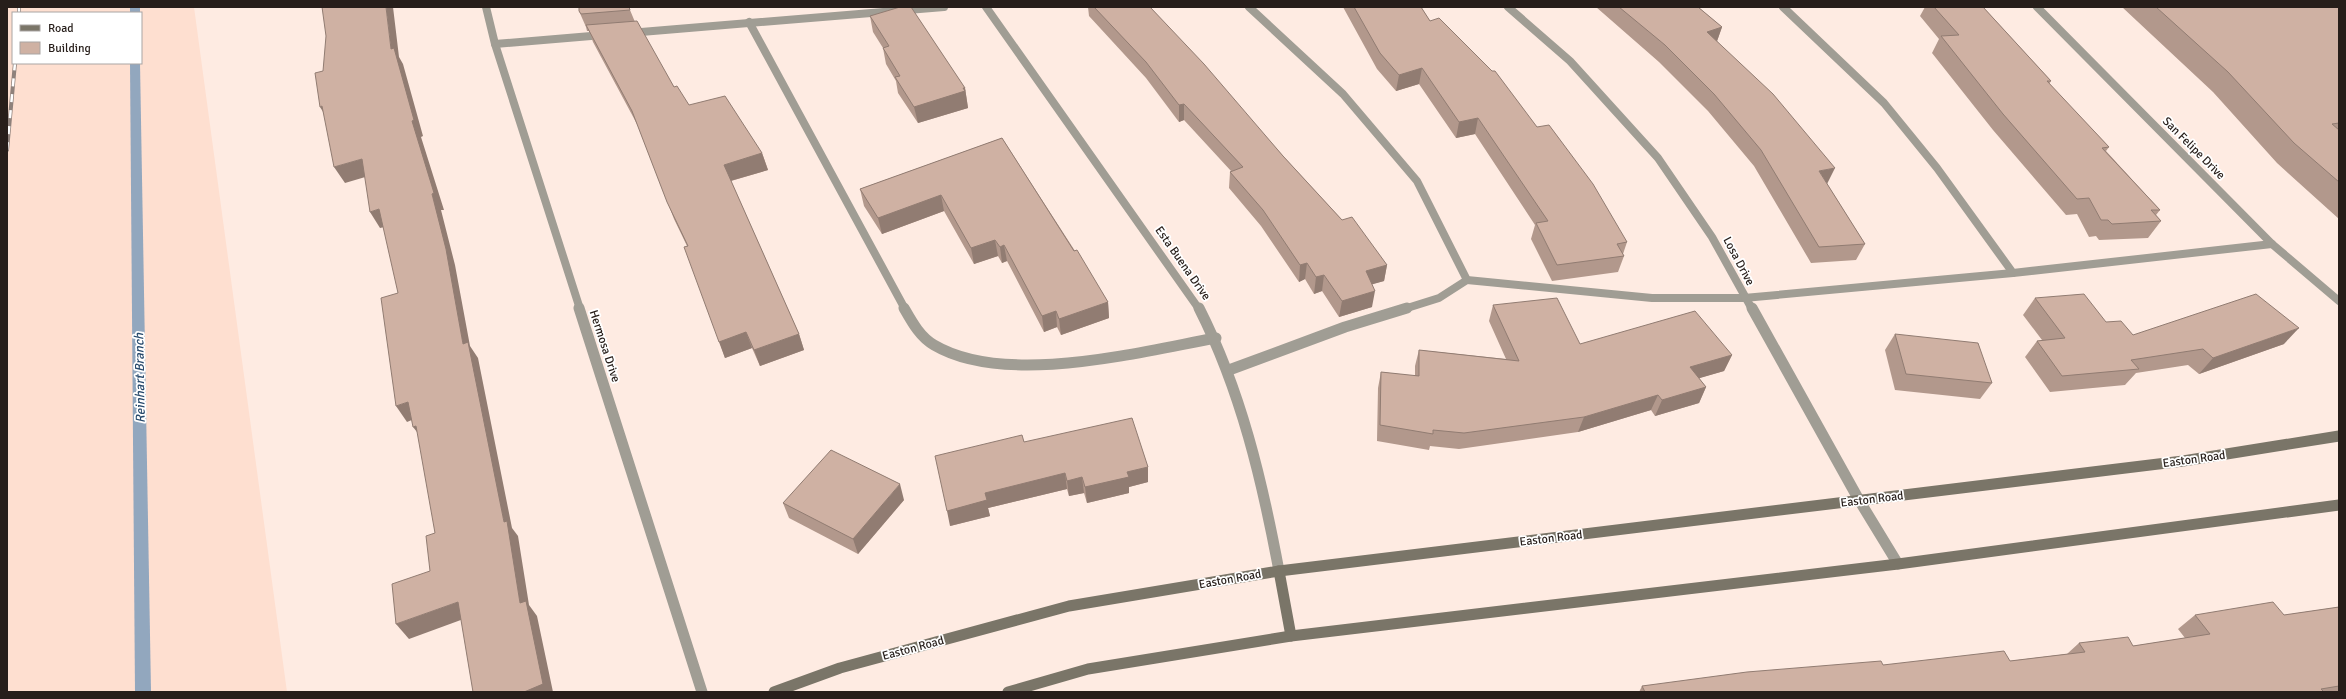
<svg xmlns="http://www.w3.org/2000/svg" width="2346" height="699" font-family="Signika,sans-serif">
<rect width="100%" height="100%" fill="#feebe2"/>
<path fill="#fedfd0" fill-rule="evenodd" d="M7,7H194L287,692H7ZM13,13H141V63H13Z"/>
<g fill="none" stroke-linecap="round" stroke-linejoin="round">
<g fill="#92a7be" fill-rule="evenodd">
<rect x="130" y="7" width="10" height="6"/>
<polygon points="130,63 140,63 151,692 135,692"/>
</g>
<g stroke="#a09d94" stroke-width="8">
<polyline points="1249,7 1343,94 1417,181 1467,280 1652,298 1744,298 2013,273"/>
<polyline points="1783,7 1884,103 1937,168 2013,273 2272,244"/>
<polyline points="749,22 905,309"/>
<polyline points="629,33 944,7"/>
<polyline points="495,44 603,35"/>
<polyline points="1404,309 1439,298 1467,280"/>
</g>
<g stroke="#a09d94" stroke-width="11">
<path d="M904,308C912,322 920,337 934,345C1005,387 1139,352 1216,338"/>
<polyline points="1229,370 1345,327 1407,308"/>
</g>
<g stroke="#a09d94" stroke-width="8">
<polyline points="486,7 495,44 580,309"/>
<polyline points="986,7 1199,309"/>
<polyline points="1508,7 1570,61 1658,158 1712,237 1752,309"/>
<polyline points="2037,7 2272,244 2339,301"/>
</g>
<g stroke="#a09d94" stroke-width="11">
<polyline points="579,308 702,692"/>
<path d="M1199,308C1241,391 1262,480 1279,571"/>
<polyline points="1752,308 1859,500 1898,564"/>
</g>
<g stroke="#7a7568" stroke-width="11">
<polyline points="1279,571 1291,636"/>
<polyline points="774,692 840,668 1069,606 1279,571 2183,461 2339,436"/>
<polyline points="1008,692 1088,669 1291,636 1898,564 2339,505"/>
</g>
<g stroke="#8f817b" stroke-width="4">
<g id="rail">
<polyline points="19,7 19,13"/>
<polyline points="7,150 15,63"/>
</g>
</g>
<use href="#rail" stroke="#fff" stroke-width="2.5" stroke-dasharray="8" stroke-linecap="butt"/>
</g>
<g fill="#b2988c">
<polygon points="1088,7 1150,7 1283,156 1342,220 1387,265 1384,281 1372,284 1372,307 1339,317 1322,291 1314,294 1305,279 1299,282 1261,226 1229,188 1230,172 1231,171 1184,120 1179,122 1146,78 1089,16"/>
<polygon points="1343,7 1421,7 1430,21 1537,127 1627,242 1623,254 1624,256 1618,272 1552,281 1531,239 1535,225 1475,134 1456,138 1419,84 1396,91 1377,69"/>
<polygon points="1596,7 1698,7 1722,27 1717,41 1827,184 1865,244 1856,260 1811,263 1754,166 1708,111 1659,62"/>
<polygon points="1925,7 1983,7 2051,81 2049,84 2109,147 2106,151 2160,210 2156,215 2161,221 2148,238 2099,240 2096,236 2089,237 2077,214 2066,215 1993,130 1932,53 1939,39 1920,16"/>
<polygon points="2122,7 2339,7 2339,219 2277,163 2213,92"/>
<polygon points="630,10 635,22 674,87 689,105 762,153 768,170 731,181 799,334 804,350 760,366 752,348 725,358 687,246 674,219 638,126 593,42 589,31 587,31 586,27 579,11"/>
<polygon points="870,16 965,88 968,108 918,123 898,93 896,81 886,64 883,48 873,32"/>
<polygon points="1002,138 1108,302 1109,318 1061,335 1057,327 1044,332 1007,261 1002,263 998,256 974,264 944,211 882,234 864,206 860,189"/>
<polygon points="2035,298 2106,322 2133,335 2284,344 2199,374 2188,365 2136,373 2125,385 2050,392 2025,357 2037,341 2042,340 2023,315"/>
<polygon points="1493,305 1580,344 1732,355 1724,371 1699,378 1706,387 1699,403 1655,416 1651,410 1578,432 1459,449 1430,446 1429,450 1377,441 1378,388 1381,372 1415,376 1415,366 1419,350 1506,359 1489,321"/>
<polygon points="1895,334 1992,383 1980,399 1895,390 1885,350"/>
<polygon points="1024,442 1148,467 1148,482 1129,487 1129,493 1087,503 1084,493 1069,496 1067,489 988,508 990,516 950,526"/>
<polygon points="904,500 858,554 789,518 783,503"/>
<polygon points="2339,607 2339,692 1639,692 1642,686 1883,665 2010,661 2067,654 2079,643 2133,646 2185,638 2178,629 2195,615 2284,615"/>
</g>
<g fill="#917c72">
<polygon points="386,7 393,7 399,57 403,64 423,136 421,137 444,210 441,210 455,265 470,346 478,358 512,528 518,536 529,605 537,616 553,692 524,692 520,603 504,522 463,344 432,194 391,49"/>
<polygon points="1722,27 1716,44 1707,32"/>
<polygon points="1422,68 1419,84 1396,91 1399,75"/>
<polygon points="965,88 968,108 918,123 914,107"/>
<polygon points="1184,104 1184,120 1179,122 1179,105"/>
<polygon points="322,106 330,123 320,107"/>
<polygon points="1478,118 1475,134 1456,138 1459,122"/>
<polygon points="762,153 768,170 730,181 724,165"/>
<polygon points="362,159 372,175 345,183 334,167"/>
<polygon points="1835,168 1827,184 1819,171"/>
<polygon points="941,195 944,211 882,234 878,218"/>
<polygon points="379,209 389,226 380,228 370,212"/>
<polygon points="995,240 998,256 974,264 971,248"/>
<polygon points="1004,245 1007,261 1002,263 1000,247"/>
<polygon points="1307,263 1305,279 1299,282 1300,265"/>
<polygon points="1387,265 1384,281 1363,287 1366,271"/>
<polygon points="1324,275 1322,291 1314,294 1316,277"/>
<polygon points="1375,291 1372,307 1339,317 1342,301"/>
<polygon points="1108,302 1109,318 1061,335 1059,319"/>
<polygon points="1056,311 1057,327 1044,332 1042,316"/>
<polygon points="2299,328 2284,344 2199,374 2213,358"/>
<polygon points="746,332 752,348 725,358 719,342"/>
<polygon points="799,334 804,350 760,366 754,350"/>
<polygon points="1732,355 1724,371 1683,383 1690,367"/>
<polygon points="1706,387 1699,403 1655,416 1662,400"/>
<polygon points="1658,395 1651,410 1578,432 1584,417"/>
<polygon points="408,402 419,417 407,422 396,406"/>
<polygon points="416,426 425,442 413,427"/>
<polygon points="1148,467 1148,482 1129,487 1129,493 1087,503 1085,487 1127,472"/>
<polygon points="1065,473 1067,489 988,508 990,516 950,526 947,511 985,493"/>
<polygon points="1082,477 1084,493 1069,496 1067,481"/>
<polygon points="900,484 904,500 858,554 853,539"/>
<polygon points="458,602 469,617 409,639 396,624"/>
</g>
<g fill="#cfb1a3" stroke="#917c72">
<polygon points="322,7 386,7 391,49 394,48 414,120 412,121 434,193 432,194 446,249 463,344 468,342 504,522 507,521 520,603 526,601 543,684 524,692 473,692 458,602 396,624 392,584 430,571 426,536 435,533 416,426 413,427 408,402 396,406 381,298 398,293 379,209 370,212 362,159 334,167 322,106 320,107 315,73 323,71 326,36"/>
<polygon points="579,7 629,7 630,10 581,14 579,11"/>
<polygon points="900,7 911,7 965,88 963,88 965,91 914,107 895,77 900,76 883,48 889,46 870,16"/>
<polygon points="1094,7 1150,7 1204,64 1283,156 1342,220 1352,217 1387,265 1366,271 1375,291 1342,301 1324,275 1316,277 1307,263 1300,265 1263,210 1230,172 1243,167 1184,104 1179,105 1146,62"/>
<polygon points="1354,7 1421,7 1430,21 1439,18 1492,71 1495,71 1537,127 1549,125 1593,184 1627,242 1617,244 1624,256 1557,265 1536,223 1548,221 1478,118 1459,122 1422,68 1399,75 1380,53"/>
<polygon points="1619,7 1698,7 1722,27 1707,32 1773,94 1835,168 1819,171 1865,244 1819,247 1761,150 1714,94 1665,45"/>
<polygon points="1934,7 1983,7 2051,81 2047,81 2109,147 2102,148 2160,210 2151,210 2161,221 2112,224 2108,220 2101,220 2089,198 2077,199 2003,114 1941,36 1959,35"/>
<polygon points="2156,7 2339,7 2339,123 2332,124 2339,130 2339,138 2338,138 2339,139 2339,182 2294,143 2228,72"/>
<polygon points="637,21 674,87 677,86 689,105 725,96 762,153 724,165 799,334 754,350 746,332 719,342 684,247 688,246 667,202 632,111 586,25"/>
<polygon points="1002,138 1074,251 1077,250 1108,302 1059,319 1056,311 1042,316 1004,245 1000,247 995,240 971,248 941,195 878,218 860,189"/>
<polygon points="2084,294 2106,322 2121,321 2133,335 2256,294 2299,328 2213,358 2203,349 2131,360 2139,369 2062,376 2037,341 2065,338 2035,298"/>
<polygon points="1557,298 1580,344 1695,311 1732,355 1690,367 1706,387 1662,400 1658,395 1584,417 1464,433 1433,430 1433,434 1380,425 1381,372 1419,376 1419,350 1519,361 1493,305"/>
<polygon points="1895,334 1978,343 1992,383 1906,374"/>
<polygon points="1132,418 1148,467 1127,472 1129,477 1085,487 1082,477 1067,481 1065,473 985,493 987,500 947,511 935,456 1022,435 1024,442"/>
<polygon points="831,450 900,484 853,539 783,503"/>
<polygon points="2273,602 2284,615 2339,607 2339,686 2321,689 2324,692 1645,692 1642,686 1747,672 1881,661 1883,665 2004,651 2010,661 2085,652 2079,643 2128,637 2133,646 2210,634 2195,615"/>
</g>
<g text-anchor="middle" stroke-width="3.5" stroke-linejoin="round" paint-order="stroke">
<g font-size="12" fill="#271e1a" stroke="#fff">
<text transform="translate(2194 148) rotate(45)" y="4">San Felipe Drive</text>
<text transform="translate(1739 261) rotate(62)" y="4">Losa Drive</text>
<text transform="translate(1183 263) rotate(55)" y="4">Esta Buena Drive</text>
<text transform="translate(605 346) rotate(72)" y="4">Hermosa Drive</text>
<text transform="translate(2194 459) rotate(-8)" y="4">Easton Road</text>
<text transform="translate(1872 499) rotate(-7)" y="4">Easton Road</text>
<text transform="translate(1551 538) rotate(-7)" y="4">Easton Road</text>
<text transform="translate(1230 579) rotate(-10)" y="4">Easton Road</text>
<text transform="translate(913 648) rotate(-15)" y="4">Easton Road</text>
</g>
<g font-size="13" font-style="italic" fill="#284a6c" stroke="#fff">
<text transform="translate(139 378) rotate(-91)" y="5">Reinhart Branch</text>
</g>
</g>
<rect width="2346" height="699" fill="none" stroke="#271e1a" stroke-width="16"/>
<rect x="12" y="12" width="130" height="52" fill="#ffffff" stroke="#a9a5a3"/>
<rect x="20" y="25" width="20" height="6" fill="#7a7568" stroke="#a9a5a3"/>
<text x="48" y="32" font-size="12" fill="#271e1a">Road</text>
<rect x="20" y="42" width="20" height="12" fill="#cfb1a3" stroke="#a9a5a3"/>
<text x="48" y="52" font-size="12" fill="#271e1a">Building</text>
</svg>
